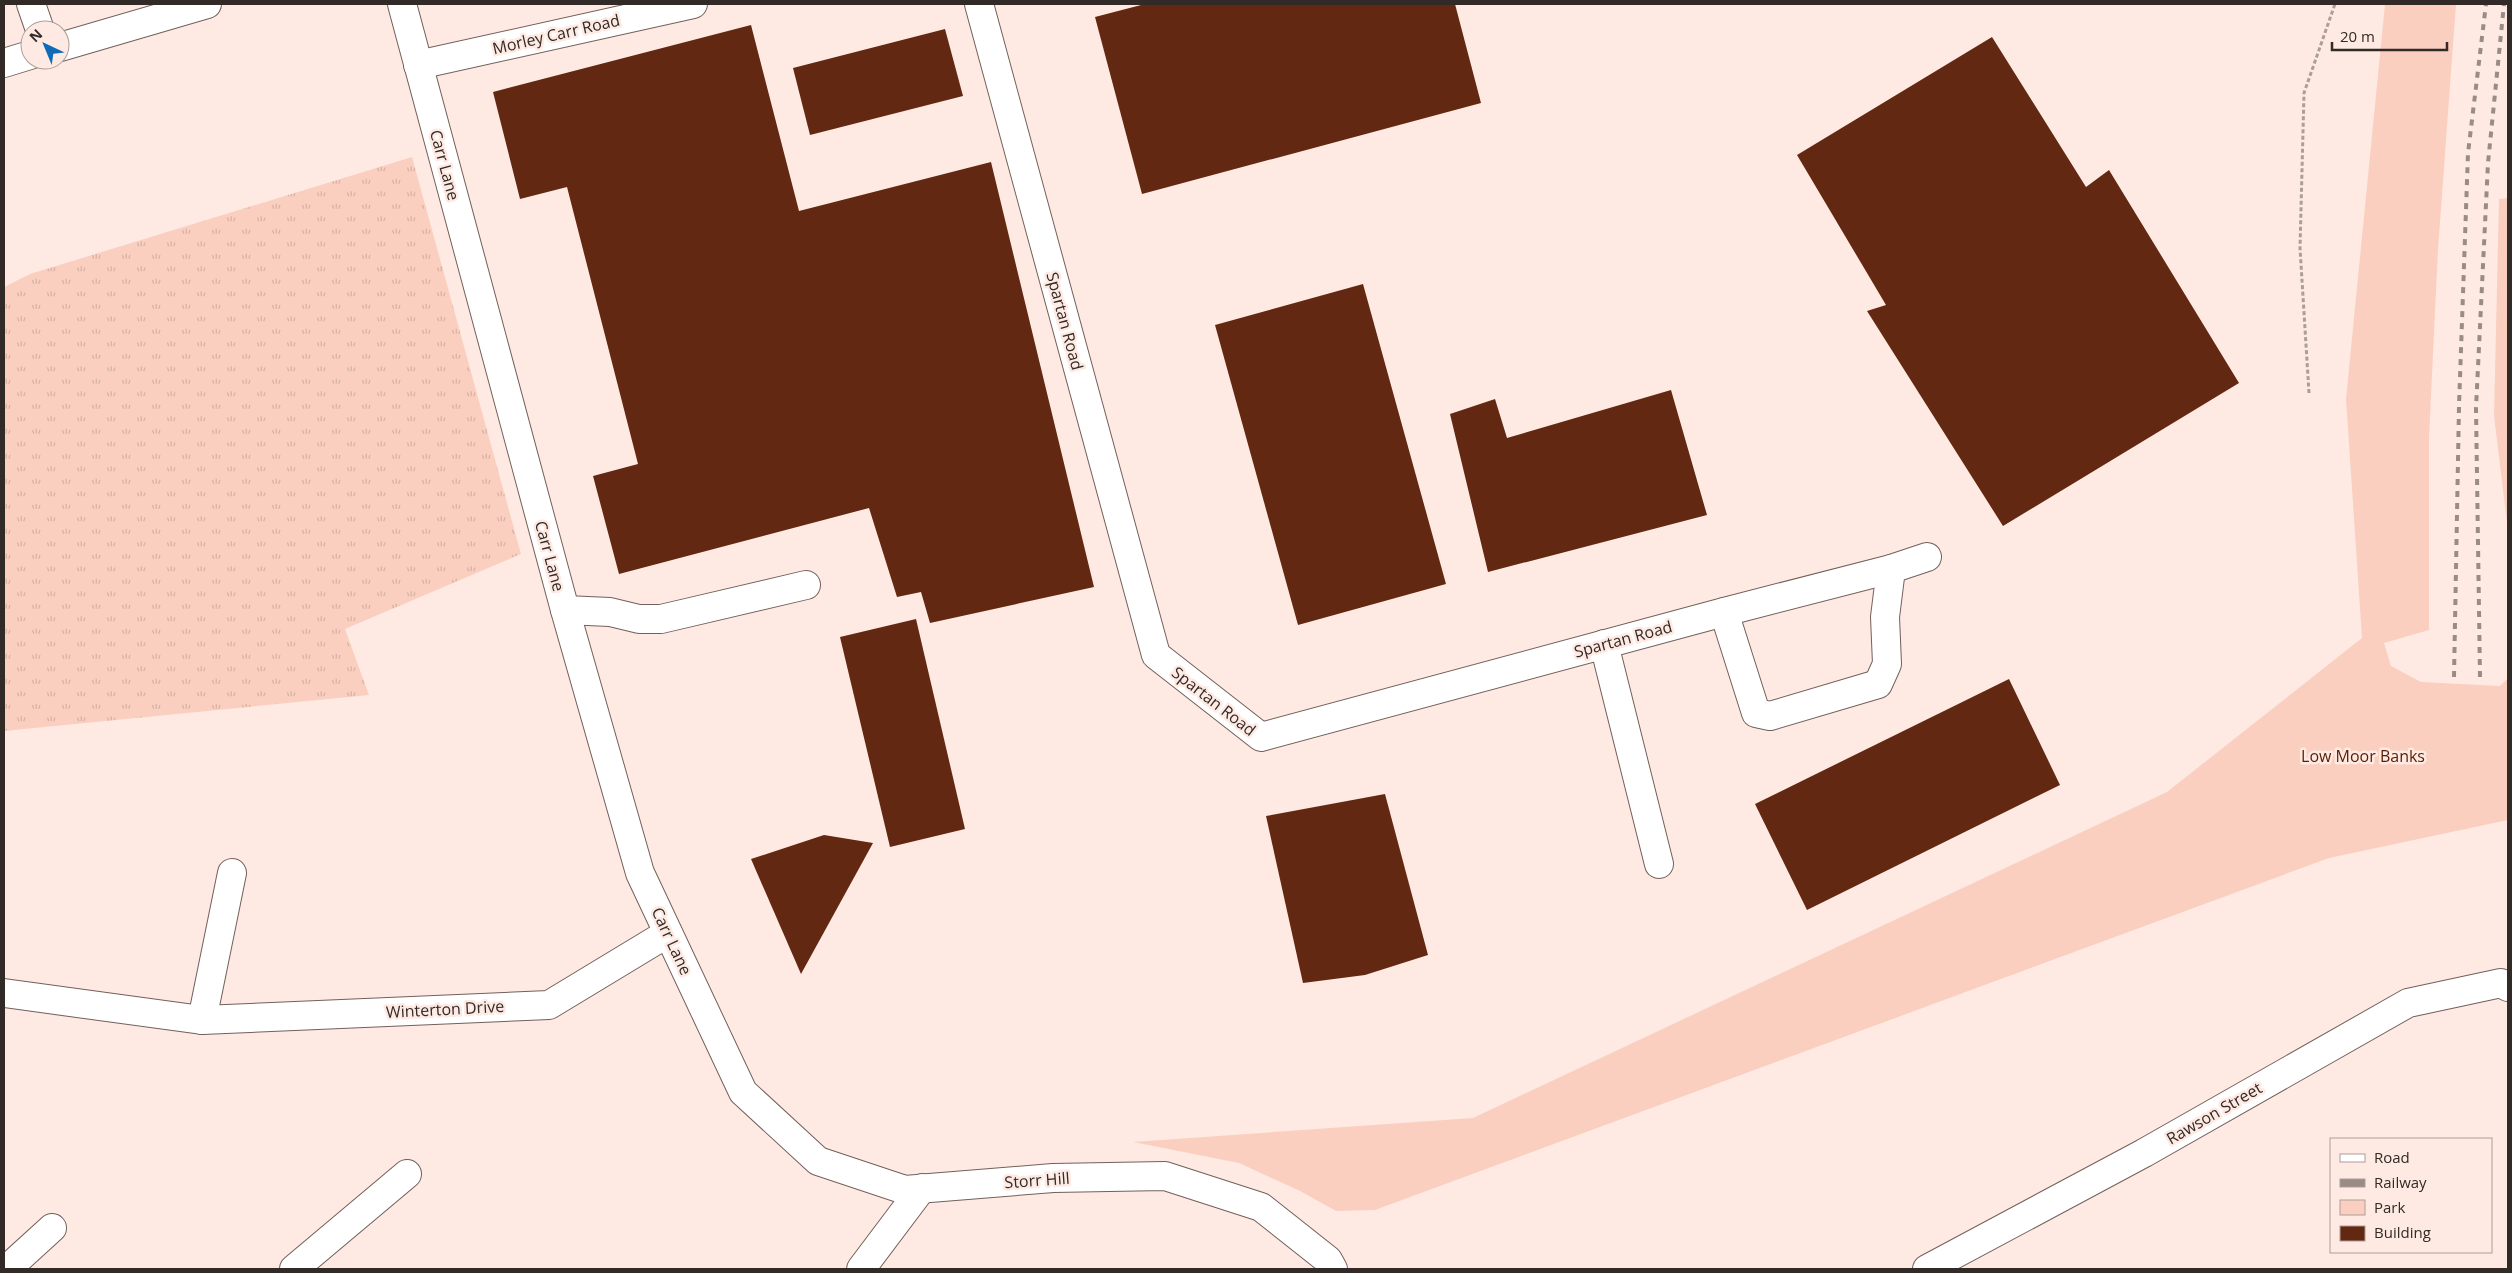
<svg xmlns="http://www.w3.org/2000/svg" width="2512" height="1273" font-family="'Open Sans',sans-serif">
<defs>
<pattern id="grass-tufts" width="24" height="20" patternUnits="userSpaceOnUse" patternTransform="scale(1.25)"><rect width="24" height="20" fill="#facfc0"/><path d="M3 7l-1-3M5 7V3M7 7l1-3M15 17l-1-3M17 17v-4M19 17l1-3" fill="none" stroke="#d7b2a5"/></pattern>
</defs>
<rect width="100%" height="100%" fill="#feeae3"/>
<polygon fill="url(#grass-tufts)" points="412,157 521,554 345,629 369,695 4,731 4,287 30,274"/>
<g fill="#facfc0">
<polygon points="2385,4 2456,4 2438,249 2429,438 2429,630 2384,643 2391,666 2421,682 2500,686 2508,678 2508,820 2329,858 1375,1210 1336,1211 1300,1191 1239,1163 1133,1142 1473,1118 2167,792 2362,638 2346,399"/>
<polygon points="2508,198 2508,531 2494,416 2499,199"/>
</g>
<g fill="#632811">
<polygon points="1145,4 1455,4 1481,103 1142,194 1095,17"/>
<polygon points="751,25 799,211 991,162 1094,587 930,623 921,592 897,597 869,508 619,574 593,476 638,464 567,187 520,199 493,92"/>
<polygon points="945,29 963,96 810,135 793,68"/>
<polygon points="1992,37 2086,187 2109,170 2239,383 2003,526 1867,311 1886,305 1797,155"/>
<polygon points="1363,284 1446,584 1298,625 1215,325"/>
<polygon points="1671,390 1707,515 1488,572 1450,414 1495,399 1507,438"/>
<polygon points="916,619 965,829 890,847 840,637"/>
<polygon points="2009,679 2060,785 1807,910 1755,804"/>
<polygon points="1385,794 1428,955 1365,975 1303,983 1266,816"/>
<polygon points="824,835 873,843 801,974 751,859"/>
</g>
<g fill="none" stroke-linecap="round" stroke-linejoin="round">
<g stroke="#72605a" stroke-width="30">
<g id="minor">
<polyline points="31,4 40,30"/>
<polyline points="402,4 565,610 640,873 743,1092 818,1161 905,1190 1053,1178 1165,1176 1261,1207 1328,1260 1333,1269"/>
<polyline points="979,4 1156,655 1261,737 1724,612 1891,569 1927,557"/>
<polyline points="60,47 207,4"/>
<polyline points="4,63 30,55"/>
<polyline points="418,65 693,4"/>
<polyline points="565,610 610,612 639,619 661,619 806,585"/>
<polyline points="1724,612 1756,713 1770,716 1878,684 1887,664 1885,617 1891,569"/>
<polyline points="1604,644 1659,864"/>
<polyline points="4,993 202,1020 549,1005 668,933"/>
<polyline points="202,1020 232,873"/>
<polyline points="7,1269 52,1228"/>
<polyline points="294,1269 407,1174"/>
<polyline points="861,1269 922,1188"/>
<polyline points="1927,1269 2144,1153 2408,1003 2501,983 2508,987"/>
</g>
</g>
<polyline stroke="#ac9d97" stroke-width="3" stroke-dasharray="4 2.5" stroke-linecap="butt" points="2309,393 2300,248 2304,93 2335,4"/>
<use href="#minor" stroke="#fff" stroke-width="28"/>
<g stroke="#998c87" stroke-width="4" stroke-dasharray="6 6" stroke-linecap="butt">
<polyline points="2454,677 2459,406 2468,153 2486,4"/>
<polyline points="2480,677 2476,408 2488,163 2504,4"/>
</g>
</g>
<g text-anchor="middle" stroke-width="5" stroke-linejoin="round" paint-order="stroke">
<g font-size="16" fill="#312a27" stroke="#feeae3">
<text transform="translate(556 34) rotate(-13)" y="6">Morley Carr Road</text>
<text transform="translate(445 165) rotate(75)" y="6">Carr Lane</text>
<text transform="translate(1065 321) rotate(75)" y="6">Spartan Road</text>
<text transform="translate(550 556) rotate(75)" y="6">Carr Lane</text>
<text transform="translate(1623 639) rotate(-15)" y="6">Spartan Road</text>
<text transform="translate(1214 701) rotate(38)" y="6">Spartan Road</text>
<text transform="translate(672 941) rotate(65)" y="6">Carr Lane</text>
<text transform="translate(445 1009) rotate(-3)" y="6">Winterton Drive</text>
<text transform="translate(2214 1113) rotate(-30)" y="6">Rawson Street</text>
<text transform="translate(1037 1180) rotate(-4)" y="6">Storr Hill</text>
</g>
<g font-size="16" fill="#5a1c02" stroke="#feeae3">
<text x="2363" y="762">Low Moor Banks</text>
</g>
</g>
<rect width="2512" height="1273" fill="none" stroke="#312a27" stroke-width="10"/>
<rect x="2330" y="1138" width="162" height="115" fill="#feeae3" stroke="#ac9d98"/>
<rect x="2340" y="1154" width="25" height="8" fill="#ffffff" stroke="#ac9d98"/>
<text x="2374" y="1163" font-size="15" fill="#312a27">Road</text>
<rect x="2340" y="1179" width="25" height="8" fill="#998c87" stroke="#ac9d98"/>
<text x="2374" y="1188" font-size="15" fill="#312a27">Railway</text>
<rect x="2340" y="1200" width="25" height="15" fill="#facfc0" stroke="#ac9d98"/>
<text x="2374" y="1213" font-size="15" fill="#312a27">Park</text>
<rect x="2340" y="1226" width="25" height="15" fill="#632811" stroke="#ac9d98"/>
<text x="2374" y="1238" font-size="15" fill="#312a27">Building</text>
<g transform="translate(45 45) rotate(316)"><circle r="24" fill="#feeae3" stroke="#ac9d98"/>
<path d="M0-4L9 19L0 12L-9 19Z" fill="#0d6bb8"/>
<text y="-8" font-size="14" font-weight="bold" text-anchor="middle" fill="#312a27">N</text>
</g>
<path d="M2332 42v8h115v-8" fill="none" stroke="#312a27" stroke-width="2.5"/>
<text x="2340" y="42" font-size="15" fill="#312a27" stroke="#feeae3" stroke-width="4" paint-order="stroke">20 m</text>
</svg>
